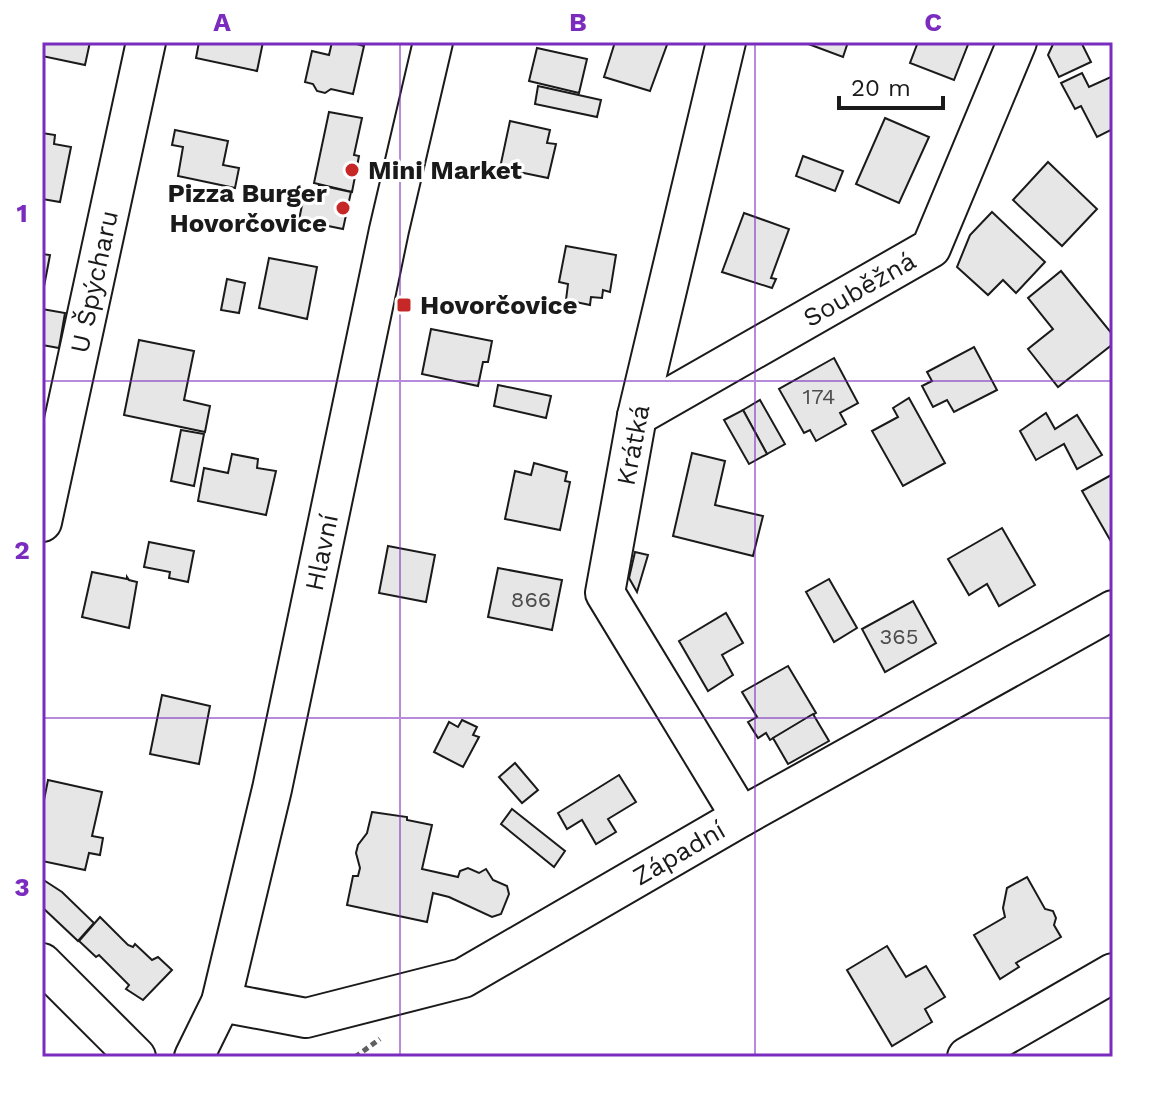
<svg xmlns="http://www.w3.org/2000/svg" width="1155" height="1099" font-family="'Work Sans',sans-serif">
<rect width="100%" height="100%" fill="#fff"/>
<g fill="#e6e6e6" stroke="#1a1a1a" stroke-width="2">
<polygon points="42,42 90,42 85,65 42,56"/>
<polygon points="199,42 263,42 257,71 196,58"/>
<polygon points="332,42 349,42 364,46 353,94 331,89 325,93 317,91 313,84 305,82 312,51 329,55"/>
<polygon points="615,42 668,42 650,91 604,77"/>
<polygon points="803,42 848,42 843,57"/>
<polygon points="918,42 969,42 954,80 910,63"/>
<polygon points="1054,42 1081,42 1091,62 1059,77 1048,55"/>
<polygon points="537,48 587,59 579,93 529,81"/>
<polygon points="1082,73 1089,87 1113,76 1113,129 1097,137 1081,106 1075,109 1061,83"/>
<polygon points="538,86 601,100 597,117 535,104"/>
<polygon points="329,112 362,118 354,155 359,156 352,192 314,183"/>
<polygon points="885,118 929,137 899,203 856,184"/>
<polygon points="510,121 550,130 547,143 556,144 548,178 500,168"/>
<polygon points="175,130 228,141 223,165 239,168 235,188 178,176 183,147 172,145"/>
<polygon points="42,133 55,135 54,144 71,147 60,202 42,199"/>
<polygon points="803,156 843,171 835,191 796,176"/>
<polygon points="1048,162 1097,209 1062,246 1013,200"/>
<polygon points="319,185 351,192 343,229 299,220 305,190 318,191"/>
<polygon points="992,212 1045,262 1016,293 1003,280 988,295 957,267 970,235"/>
<polygon points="744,213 789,229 771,278 776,279 772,288 722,272"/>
<polygon points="566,246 616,255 610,292 603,290 602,298 591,297 590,305 566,300 568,284 559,282"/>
<polygon points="42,254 50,255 42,297"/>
<polygon points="269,258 317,267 307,319 259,308"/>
<polygon points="1061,271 1113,335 1113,344 1058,387 1028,349 1053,329 1028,298"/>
<polygon points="227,279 245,283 239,313 221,310"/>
<polygon points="42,309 65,313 59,348 42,345"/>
<polygon points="431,329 492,341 488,362 483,362 478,386 422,374"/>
<polygon points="139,340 194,351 184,400 210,406 205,432 124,415"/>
<polygon points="974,347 997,390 954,412 947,400 933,407 922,386 932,381 927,372"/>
<polygon points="834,358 858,403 840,413 846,424 816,441 810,430 804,433 779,389"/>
<polygon points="498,385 551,396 546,418 494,406"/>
<polygon points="909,398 945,463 903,486 872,431 898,417 893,408"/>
<polygon points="760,400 785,444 767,454 743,410"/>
<polygon points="743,410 767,454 749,464 724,420"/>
<polygon points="1046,413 1055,429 1077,415 1102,455 1077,469 1064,444 1036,460 1020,431"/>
<polygon points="181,430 204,434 194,486 171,481"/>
<polygon points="692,453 725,461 715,505 763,516 753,556 673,536"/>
<polygon points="232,454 258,459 257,468 276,471 266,515 198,501 204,468 228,473"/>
<polygon points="534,463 567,472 565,481 570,482 560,530 505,519 515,471 531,475"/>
<polygon points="1113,474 1113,545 1082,491"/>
<polygon points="1002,528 1035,585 999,606 987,584 969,595 948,559"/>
<polygon points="149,542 194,551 188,582 169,578 170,572 144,567"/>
<polygon points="388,546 435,555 426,602 379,593"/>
<polygon points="635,552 648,555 637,592 629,578"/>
<polygon points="498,568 562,580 552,630 488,617"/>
<polygon points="92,572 127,579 127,577 129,580 137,582 129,628 82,617"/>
<polygon points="829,579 857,628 834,642 806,592"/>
<polygon points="913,601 936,643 885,672 862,629"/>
<polygon points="726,613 743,643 722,655 733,675 708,691 679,641"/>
<polygon points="788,666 816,713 770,740 766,733 758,738 748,722 757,717 742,692"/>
<polygon points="162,695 210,706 199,764 150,754"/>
<polygon points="813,714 829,741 788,764 773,738"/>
<polygon points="462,720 477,727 473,735 479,737 463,767 434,752 449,722 458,727"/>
<polygon points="515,763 538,790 522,803 499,777"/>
<polygon points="619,775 636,802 608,819 616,832 596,844 582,820 567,829 558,813"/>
<polygon points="48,780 102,792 92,836 103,838 100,855 89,853 85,870 42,861 42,810"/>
<polygon points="512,809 565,851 554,867 501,824"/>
<polygon points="372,812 407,817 407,820 432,825 422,869 458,877 460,871 468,868 479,873 486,869 493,880 507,886 509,894 501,914 492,917 449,897 433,893 427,922 347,905 353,876 358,876 360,868 356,853 358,845 367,833"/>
<polygon points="1027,877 1045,909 1053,911 1056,918 1054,925 1061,937 1016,963 1019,967 1000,979 974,935 1005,917 1003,908 1007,888"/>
<polygon points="42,879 62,892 94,923 78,941 42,907"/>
<polygon points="100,917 128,945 133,947 135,944 152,960 158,957 172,970 143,1000 126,989 129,985 99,955 96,957 79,941"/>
<polygon points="887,946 906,977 926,966 945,997 925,1009 932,1022 892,1046 847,970"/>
</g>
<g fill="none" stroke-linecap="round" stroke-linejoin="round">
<g stroke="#1a1a1a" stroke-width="42">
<g id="minor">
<polyline points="726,42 637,416 605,593 741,817"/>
<path id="s1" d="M637,416L931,248L1017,42"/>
<path id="s2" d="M42,522L146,42"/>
<polyline points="42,963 136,1057"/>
<path id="s3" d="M221,1002L306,1018L463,978L741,817L1113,610"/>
<path id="s4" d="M194,1057L221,1002L272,789L389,230L433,42"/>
<polyline points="967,1057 1113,973"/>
</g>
</g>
<polyline stroke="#5f5f5f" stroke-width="5" stroke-dasharray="6 4" stroke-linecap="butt" points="355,1057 380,1039"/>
<use href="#minor" stroke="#fff" stroke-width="38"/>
</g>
<path fill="none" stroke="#7b2cbf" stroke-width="2" stroke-opacity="0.55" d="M400,42V1057M755,42V1057M42,381H1113M42,718H1113"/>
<g fill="#c62828" stroke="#fff" stroke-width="3">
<circle cx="352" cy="170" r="8"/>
<circle cx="343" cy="208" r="8"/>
<rect x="396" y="297" width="16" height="16" rx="4"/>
</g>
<g text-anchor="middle" stroke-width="6" stroke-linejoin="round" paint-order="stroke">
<g font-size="22" fill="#4d4d4d">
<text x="819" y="404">174</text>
<text x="531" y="607">866</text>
<text x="899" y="644">365</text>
</g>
<g font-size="26" font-weight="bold" fill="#1a1a1a" stroke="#fff" text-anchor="start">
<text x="368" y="179">Mini Market</text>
<text x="327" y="202" text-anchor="end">Pizza Burger<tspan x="327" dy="30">Hovorčovice</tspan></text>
<text x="420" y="314">Hovorčovice</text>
</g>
<g font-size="26" fill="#1a1a1a" stroke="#fff">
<text dy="9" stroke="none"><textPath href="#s2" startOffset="246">U Špýcharu</textPath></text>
<text dy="9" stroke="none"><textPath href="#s1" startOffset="256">Souběžná</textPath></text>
<text transform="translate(633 445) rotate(-79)" y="9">Krátká</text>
<text dy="9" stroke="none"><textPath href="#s4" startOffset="522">Hlavní</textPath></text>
<text dy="9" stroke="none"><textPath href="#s3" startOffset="498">Západní</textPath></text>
</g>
</g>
<rect width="1155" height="1099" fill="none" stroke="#ffffff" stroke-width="88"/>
<path d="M839 96v12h104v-12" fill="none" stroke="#1a1a1a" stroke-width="4"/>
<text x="851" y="96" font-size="24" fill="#1a1a1a" stroke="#ffffff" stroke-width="6" paint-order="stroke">20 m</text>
<rect x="44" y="44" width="1067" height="1011" fill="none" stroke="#7b2cbf" stroke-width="3"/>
<g font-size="26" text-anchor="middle" font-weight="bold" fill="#7b2cbf">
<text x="222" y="31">A</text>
<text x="578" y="31">B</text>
<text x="933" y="31">C</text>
<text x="22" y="222">1</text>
<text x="22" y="559">2</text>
<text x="22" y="896">3</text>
</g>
</svg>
